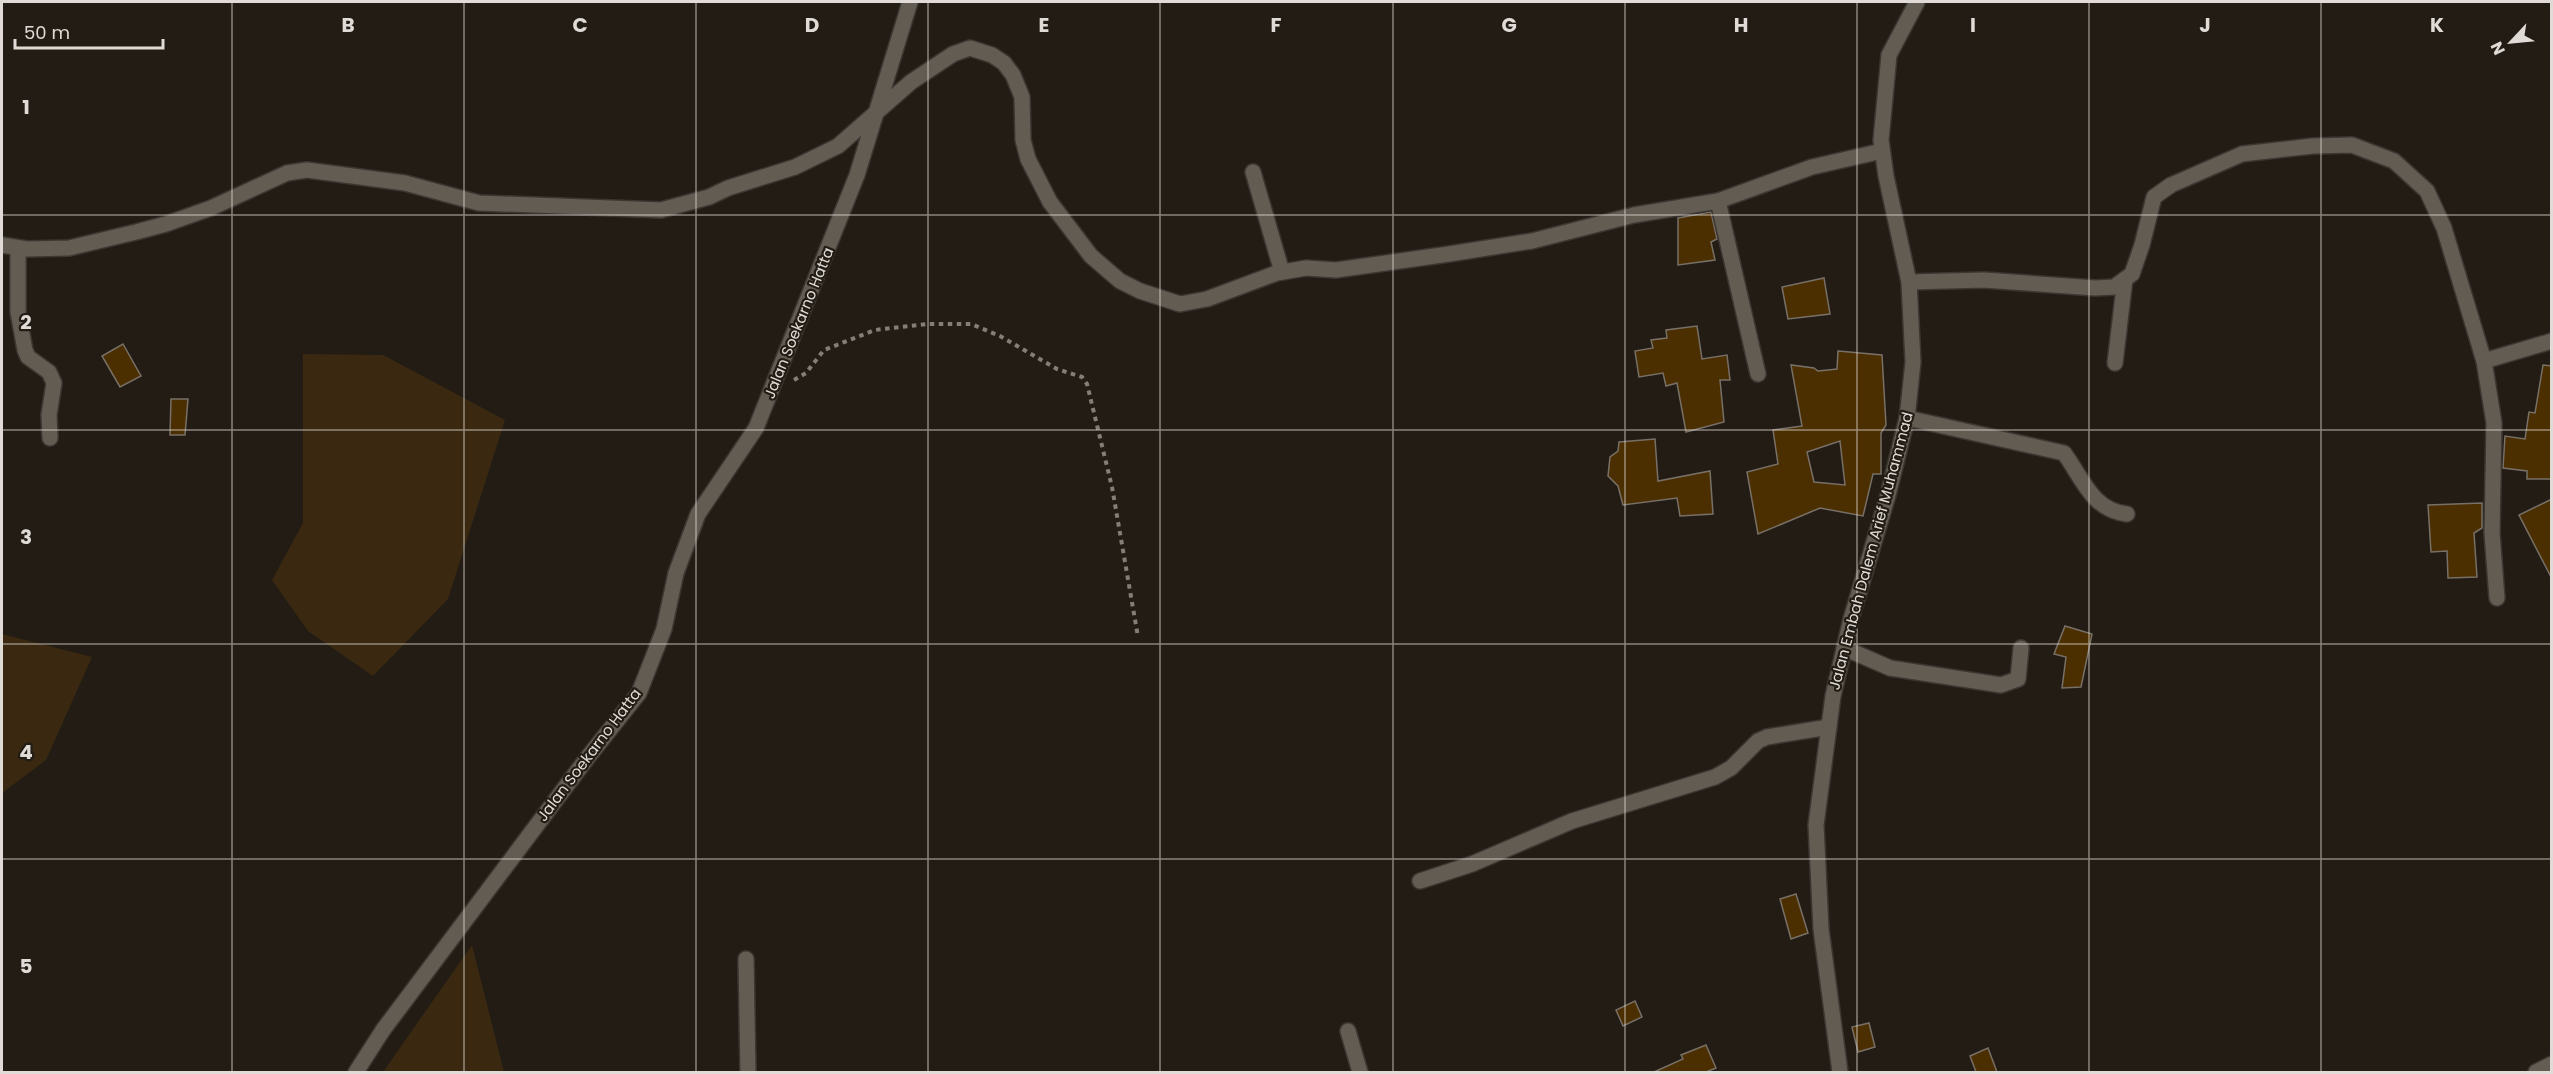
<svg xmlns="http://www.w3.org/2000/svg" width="2553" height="1074" font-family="Poppins,sans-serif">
<rect width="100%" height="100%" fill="#221c14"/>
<g fill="#3a2910">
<polygon points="303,354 383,355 505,420 448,599 373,676 308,631 272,580 303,523"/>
<polygon points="2,634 92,657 46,760 2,793"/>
<polygon points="472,945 504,1072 383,1072"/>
</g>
<g fill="#4b2f00" stroke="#787067" stroke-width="1.5" fill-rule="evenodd">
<polygon points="1711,212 1717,239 1711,242 1715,260 1678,265 1678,218"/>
<polygon points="1824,278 1830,314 1788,319 1782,287"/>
<polygon points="1697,326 1702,359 1727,355 1730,380 1720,380 1724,422 1686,432 1677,383 1666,386 1663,373 1639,377 1635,351 1653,348 1651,340 1667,338 1666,330"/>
<polygon points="123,344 141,376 120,387 102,356"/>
<path d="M1838,351L1882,355L1886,425L1881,433V474H1873L1863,516L1820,508L1758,534L1747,472L1778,464L1773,430L1802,426L1791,365L1814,368L1818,371L1837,369ZM1840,441L1845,485L1814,482L1807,452Z"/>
<polygon points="2543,365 2552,366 2552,479 2527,479 2527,471 2503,468 2505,436 2525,439 2529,412 2535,413"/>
<polygon points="171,399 188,399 185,435 170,435"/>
<polygon points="1655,439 1658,481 1710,471 1713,514 1680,516 1677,498 1623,505 1618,486 1608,476 1610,457 1618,451 1619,442"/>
<polygon points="2552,499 2552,579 2519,515"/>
<polygon points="2482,503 2482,528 2474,533 2477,577 2448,578 2447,551 2431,552 2428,505"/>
<polygon points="2065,626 2092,634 2081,687 2062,688 2066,657 2054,654"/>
<polygon points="1796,894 1808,933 1791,939 1780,899"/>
<polygon points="1635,1001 1642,1017 1623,1026 1616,1010"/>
<polygon points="1869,1023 1875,1047 1858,1052 1852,1027"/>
<polygon points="1706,1045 1716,1068 1706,1072 1654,1072 1683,1059 1681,1055"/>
<polygon points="1988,1048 1997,1072 1976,1072 1970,1056"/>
</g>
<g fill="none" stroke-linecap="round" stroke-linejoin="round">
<g stroke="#3b3631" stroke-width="18">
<g id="minor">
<polyline points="1253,172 1282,272"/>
<polyline points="1718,201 1758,374"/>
<polyline points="2,245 27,249 69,248 136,232 166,224 211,208 287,173 307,170 405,183 479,203 661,210 709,197 728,188 795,167 838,146 911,82 953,54 970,48 992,55 1004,63 1013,75 1022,97 1023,140 1028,159 1050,202 1091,256 1120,281 1140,291 1180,304 1207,299 1277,273 1306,268 1336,270 1449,254 1532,241 1634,215 1718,201 1812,167 1882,151"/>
<polyline points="18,248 18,312 25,350 28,357 49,372 54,383 49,415 50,438"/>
<polyline points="1909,282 1984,280 2095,288 2114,287 2132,274 2142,245 2154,197 2171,185 2242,154 2313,146 2352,145 2394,161 2427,191 2444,228 2484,361 2494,423 2492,533 2497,598"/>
<polyline points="2484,361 2552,341"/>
<polyline points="2115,363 2125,279"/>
<path d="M1907,418L2064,453C2083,479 2092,510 2127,514"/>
<polyline points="1844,648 1890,668 2001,685 2018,679 2021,648"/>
<polyline points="1420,881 1472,864 1572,821 1715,777 1731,768 1758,741 1767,737 1829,727"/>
<polyline points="746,959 748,1072"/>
<polyline points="1348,1031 1360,1072"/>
<polyline points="356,1072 383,1030 588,757 639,693 664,629 676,573 698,514 756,428 857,175 910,2"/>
<polyline points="1840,1072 1821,929 1816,825 1833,696 1851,619 1888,495 1907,418 1913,362 1909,282 1886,176 1881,140 1889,55 1917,2"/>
<polyline points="2536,1072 2552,1064"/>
</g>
</g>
<polyline stroke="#837e77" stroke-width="4" stroke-dasharray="4.5 4.5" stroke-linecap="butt" points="794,380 806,373 824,350 875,330 927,324 971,324 1000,336 1057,369 1082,377 1087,384 1112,487 1138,637"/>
<use href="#minor" stroke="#635c52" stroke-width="15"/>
</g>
<path fill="none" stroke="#e0dbd6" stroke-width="1.5" stroke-opacity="0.55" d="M232,2V1072M464,2V1072M696,2V1072M928,2V1072M1160,2V1072M1393,2V1072M1625,2V1072M1857,2V1072M2089,2V1072M2321,2V1072M2,215H2552M2,430H2552M2,644H2552M2,859H2552"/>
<g text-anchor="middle" stroke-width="4.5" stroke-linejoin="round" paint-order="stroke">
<g font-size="15" fill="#e0dbd6" stroke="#221c14">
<text transform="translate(799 323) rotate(-68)" y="5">Jalan Soekarno Hatta</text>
<text transform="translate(1871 551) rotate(-75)" y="5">Jalan Embah Dalem Arief Muhammad</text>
<text transform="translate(589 755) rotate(-53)" y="5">Jalan Soekarno Hatta</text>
</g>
</g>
<g font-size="20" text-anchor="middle" font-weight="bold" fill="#e0dbd6" stroke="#221c14" stroke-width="4.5" stroke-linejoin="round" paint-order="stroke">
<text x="348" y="32">B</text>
<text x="580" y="32">C</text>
<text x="812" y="32">D</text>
<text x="1044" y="32">E</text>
<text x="1276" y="32">F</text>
<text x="1509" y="32">G</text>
<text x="1741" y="32">H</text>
<text x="1973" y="32">I</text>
<text x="2205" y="32">J</text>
<text x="2437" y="32">K</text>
<text x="26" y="114">1</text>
<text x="26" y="329">2</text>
<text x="26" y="544">3</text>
<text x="26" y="759">4</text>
<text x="26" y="973">5</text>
</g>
<rect width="2553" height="1074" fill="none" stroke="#e0dbd6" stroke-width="6"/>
<g transform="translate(2511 42) rotate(244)" stroke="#221c14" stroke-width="4.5" paint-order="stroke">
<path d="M0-4.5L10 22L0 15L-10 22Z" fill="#e0dbd6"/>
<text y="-9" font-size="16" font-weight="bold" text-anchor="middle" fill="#e0dbd6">N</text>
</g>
<path d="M15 39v9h148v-9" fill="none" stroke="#e0dbd6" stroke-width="3"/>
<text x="24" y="39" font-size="18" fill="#e0dbd6" stroke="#221c14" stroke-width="4.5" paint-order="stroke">50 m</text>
</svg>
